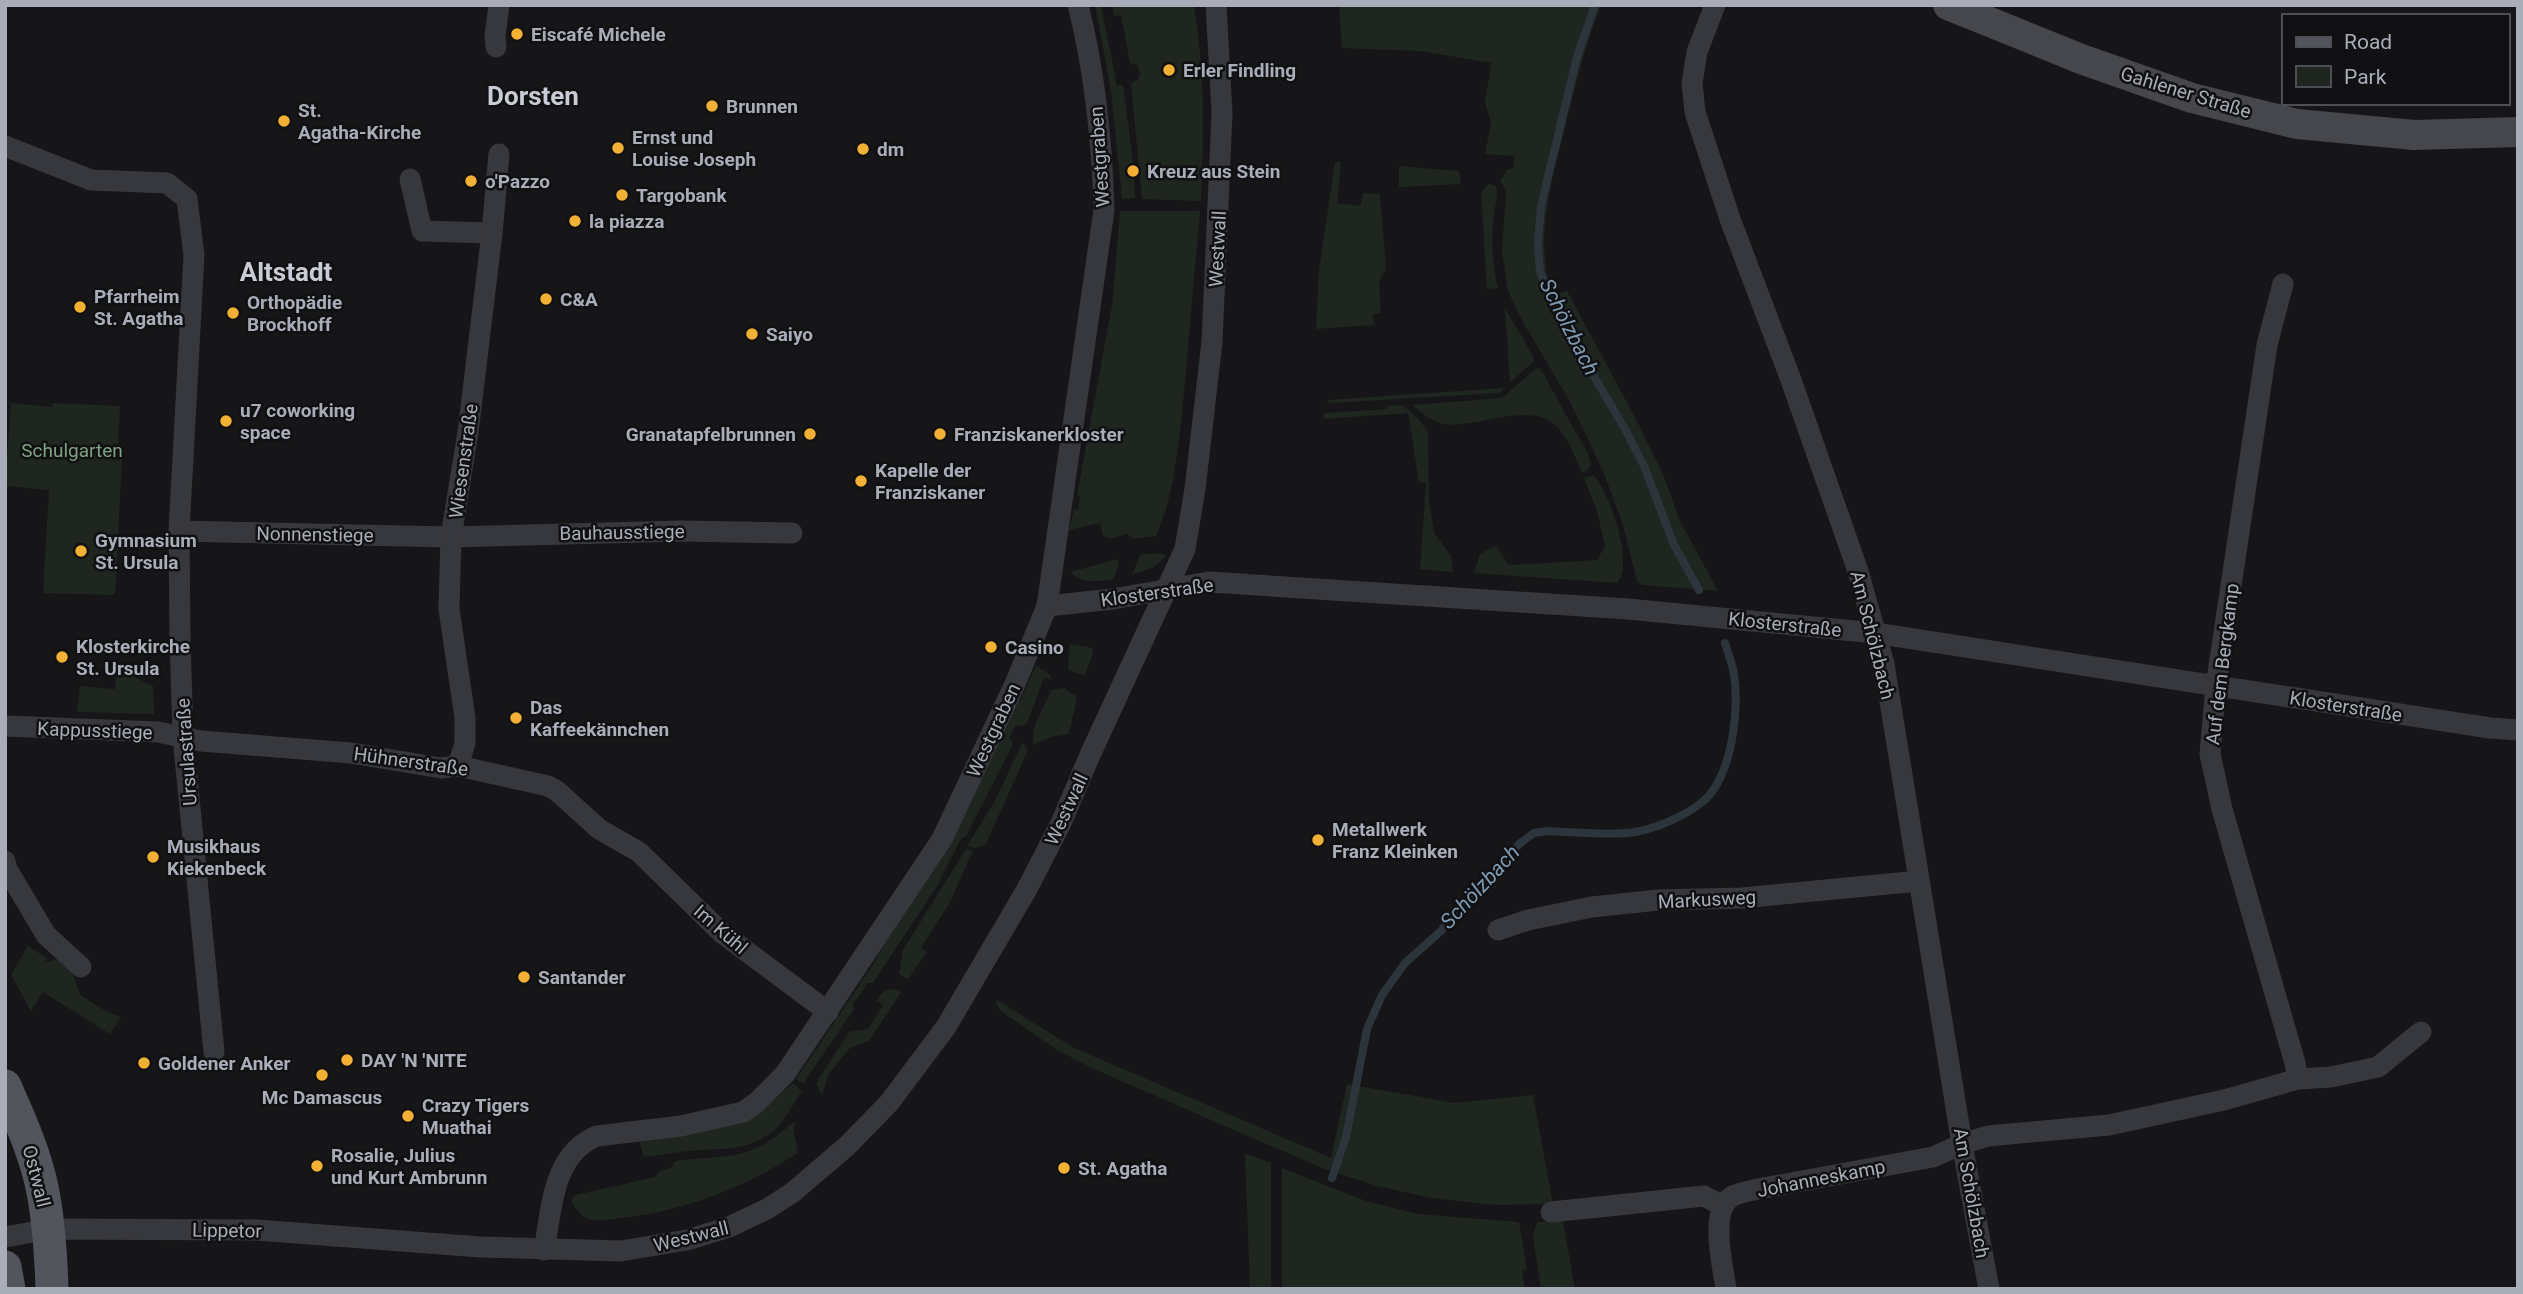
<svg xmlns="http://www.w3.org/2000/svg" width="2523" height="1294" viewBox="0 0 2523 1294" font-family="Roboto,sans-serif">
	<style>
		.green { fill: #1e261f }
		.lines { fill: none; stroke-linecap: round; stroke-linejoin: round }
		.stream { stroke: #2c353c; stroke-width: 8 }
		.street { stroke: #37383d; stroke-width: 21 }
		.secondary { stroke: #45474d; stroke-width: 30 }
		.primary { stroke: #53555c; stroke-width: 33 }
		.poi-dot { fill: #f2b134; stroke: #111113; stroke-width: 2.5 }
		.labels { text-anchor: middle; stroke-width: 5; stroke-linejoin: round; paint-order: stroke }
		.poi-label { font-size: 19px; font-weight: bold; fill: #a8adb8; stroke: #111113; text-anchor: start }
		.street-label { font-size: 19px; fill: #a8adb8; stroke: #111113 }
		.park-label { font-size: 19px; fill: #7fa381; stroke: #111113 }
		.water-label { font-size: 21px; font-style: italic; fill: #7f9bb3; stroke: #111113 }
		.district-label { font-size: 26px; font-weight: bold; fill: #c9ccd4; stroke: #111113 }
	</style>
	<rect width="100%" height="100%" fill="#161618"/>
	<g class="green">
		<polygon points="1095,5 1101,5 1117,85 1123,85 1133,161 1135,198 1122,199 1111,91"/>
		<path d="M 1112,5 L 1194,5 C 1205,70 1204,135 1201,201 L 1142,199 L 1131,83 L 1138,80 L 1140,73 L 1137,65 L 1130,63 L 1121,15 L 1114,16 Z"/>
		<path d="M 1339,5 L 1601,5 C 1585,45 1575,86 1565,128 C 1551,184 1533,240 1553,296 L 1567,291 L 1638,423 L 1663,474 L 1680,521 L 1718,591 L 1642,585 L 1637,581 L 1623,525 L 1603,471 L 1570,402 L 1519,315 L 1508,291 L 1502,251 L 1506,190 L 1500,181 L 1507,170 L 1513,168 L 1515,156 L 1485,154 L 1491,123 L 1485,102 L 1491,63 L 1420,51 L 1342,48 Z"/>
		<polygon points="1335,162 1341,162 1337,203 1360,206 1363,193 1380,194 1386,269 1379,282 1381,313 1373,314 1374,325 1316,329 1319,270"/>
		<polygon points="1399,166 1459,171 1461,184 1399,187"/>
		<path d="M 1489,184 L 1496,186 C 1499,196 1494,209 1493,220 C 1492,243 1492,265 1498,288 L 1487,289 L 1481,192 Z"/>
		<polygon points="1120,211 1200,211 1181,426 1173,481 1166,509 1156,536 1133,539 1127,534 1110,539 1103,536 1100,523 1069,530 1074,509 1078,509 1080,496 1077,495 1112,305"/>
		<polygon points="1505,308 1533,356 1534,361 1510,383"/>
		<path d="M 1540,368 L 1588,454 L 1591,465 L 1587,471 L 1582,473 C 1575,457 1566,432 1551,422 C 1521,402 1467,432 1439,423 C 1429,419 1419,411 1412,405 L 1502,398 L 1535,369 Z"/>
		<polygon points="1504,388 1499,393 1331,403 1327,400"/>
		<polygon points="11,403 52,407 53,403 120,406 117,460 122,460 115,595 43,593 49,490 5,486"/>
		<polygon points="1402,405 1418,418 1428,432 1429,501 1434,533 1451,556 1453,572 1420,569 1426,483 1419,482 1408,413 1324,419 1324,413 1387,409 1387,406"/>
		<path d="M 1594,475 C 1609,492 1635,564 1617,583 L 1474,573 L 1480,554 L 1496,546 L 1509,565 L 1597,560 L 1605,546 L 1597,511 L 1584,478 Z"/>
		<polygon points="1155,553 1167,555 1154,567 1132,575 1140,555"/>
		<path d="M 1117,559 L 1119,563 L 1114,579 C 1096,581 1085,585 1070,572 Z"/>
		<polygon points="1070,644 1093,648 1093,654 1084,676 1068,669"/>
		<polygon points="1036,666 1048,673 1052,679 1044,678 1027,723 1022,726 1016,725 1009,739 1013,742 1012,746 966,836 961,839 937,886 873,983 868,983 853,1004 854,1009 803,1084 796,1079 874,963 1017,700 1020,701"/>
		<polygon points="116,668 153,686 154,714 77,712 80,686 115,689"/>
		<path d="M 1064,688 L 1077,697 L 1069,734 L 1050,737 L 1034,745 C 1029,726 1045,708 1051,690 Z"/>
		<polygon points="1022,743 1028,750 986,844 975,848 967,846 996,799"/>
		<polygon points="966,849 973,851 949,904 921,948 927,952 908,979 899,974 903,950"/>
		<polygon points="28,946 47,958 46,962 58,959 72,972 80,995 109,1013 121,1017 110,1034 43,992 31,1011 11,975"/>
		<path d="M 893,989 L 901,992 L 869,1041 L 850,1048 L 828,1075 L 822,1096 L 816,1083 L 849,1032 L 868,1029 L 883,1005 L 876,1001 C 881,993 884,990 893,989 Z"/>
		<polygon points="997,1000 1074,1048 1331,1158 1347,1084 1454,1103 1533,1095 1553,1204 1495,1205 1431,1198 1377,1186 1324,1169 1096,1070 1057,1050 1001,1011 996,1003"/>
		<path d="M 793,1083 L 802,1091 C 793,1104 785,1121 773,1131 C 748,1152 717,1148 688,1151 C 673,1153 659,1155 644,1157 L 639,1141 L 761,1112 Z"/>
		<path d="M 795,1121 L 794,1133 L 798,1153 C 745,1187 685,1211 621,1218 C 611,1219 599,1222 589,1219 C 580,1216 575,1208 571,1200 L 576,1195 L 655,1177 L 661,1170 L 671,1168 L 675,1161 C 733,1154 747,1163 795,1121 Z"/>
		<polygon points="1245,1153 1271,1163 1271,1289 1250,1289"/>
		<polygon points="1282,1168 1366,1201 1418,1214 1519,1222 1527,1269 1522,1272 1525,1289 1282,1289"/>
		<polygon points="1563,1221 1575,1289 1541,1289 1533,1237 1537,1222"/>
	</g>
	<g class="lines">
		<g class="stream">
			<polyline points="1595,5 1577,57 1541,206 1538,243 1540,272 1559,316 1626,431 1644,466 1674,545 1699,590"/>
			<path d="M 1332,1178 L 1346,1137 L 1367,1029 L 1382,995 L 1405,963 L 1442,930 L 1449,918 L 1459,908 L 1475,896 L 1519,844 L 1534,833 L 1548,831 C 1573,832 1611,836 1635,832 C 1659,828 1701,810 1714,789 C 1733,760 1739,708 1734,674 C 1732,663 1728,653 1725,643"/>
		</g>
		<g class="street">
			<polyline points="1715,5 1697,52 1692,83 1695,112 1730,219 1791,380 1858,571 1884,664 1962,1144 1989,1289"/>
			<polyline points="496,47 495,36 499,5"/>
			<polyline points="5,146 91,180 167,183 187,199 194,255 179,531 180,637 183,737 214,1052"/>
			<polyline points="410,179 422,231 492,233"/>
			<polyline points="179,531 451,537 682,531 792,533"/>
			<polyline points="1047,606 1113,599 1209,582 1628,609 1875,633 2490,728 2518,730"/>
			<polyline points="5,726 158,732 201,741 351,753 441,768 458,766 548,786 557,791 599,829 639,852 722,933 828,1012"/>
			<polyline points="458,766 465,743 465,718 449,609 451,537 468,432 492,233 499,154"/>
			<polyline points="5,861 7,869 46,935 81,967"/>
			<polyline points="1498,930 1528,920 1592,907 1658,900 1742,898 1919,881"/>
			<polyline points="2298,1079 2331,1077 2378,1067 2421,1032"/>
			<polyline points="1551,1212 1704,1196 1723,1206"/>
			<polyline points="5,1237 49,1229 257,1230 480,1247 621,1251 687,1240 729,1227 767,1209 792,1193 847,1146 889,1103 946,1027 1027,889 1061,823 1090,755 1185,549 1195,489 1212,342 1222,113 1216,5"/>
			<path d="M 544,1250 C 552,1209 552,1154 597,1136 L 681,1126 L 743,1112 L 756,1103 L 785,1074 L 942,839 L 1015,684 L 1047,606 L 1104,210 C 1102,141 1095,72 1078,5"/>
			<path d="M 1726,1289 C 1723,1267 1709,1212 1731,1197 C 1738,1193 1750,1191 1758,1189 L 1933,1157 L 1962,1144 L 1988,1136 L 2109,1125 L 2224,1100 L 2298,1079 L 2295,1063 L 2222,809 L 2210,754 L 2216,686 L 2267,345 L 2283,284"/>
		</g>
		<polyline class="secondary" points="1948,5 2081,59 2192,98 2297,124 2414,135 2518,132"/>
		<g class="primary">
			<path d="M 5,1086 C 20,1120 36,1155 43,1192 C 49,1224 51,1256 52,1289"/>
			<polyline points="5,1267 9,1289"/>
		</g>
	</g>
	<g class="poi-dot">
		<circle cx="517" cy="34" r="7"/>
		<circle cx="1169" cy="70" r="7"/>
		<circle cx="712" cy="106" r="7"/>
		<circle cx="284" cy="121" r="7"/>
		<circle cx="618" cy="148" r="7"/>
		<circle cx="863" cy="149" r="7"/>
		<circle cx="1133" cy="171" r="7"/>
		<circle cx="471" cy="181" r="7"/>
		<circle cx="622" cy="195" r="7"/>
		<circle cx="575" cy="221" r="7"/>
		<circle cx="546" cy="299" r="7"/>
		<circle cx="80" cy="307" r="7"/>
		<circle cx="233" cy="313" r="7"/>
		<circle cx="752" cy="334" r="7"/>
		<circle cx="226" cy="421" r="7"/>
		<circle cx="810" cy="434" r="7"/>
		<circle cx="940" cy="434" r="7"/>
		<circle cx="861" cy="481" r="7"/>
		<circle cx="81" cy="551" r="7"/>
		<circle cx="991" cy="647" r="7"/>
		<circle cx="62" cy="657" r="7"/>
		<circle cx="516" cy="718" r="7"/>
		<circle cx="1318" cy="840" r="7"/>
		<circle cx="153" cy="857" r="7"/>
		<circle cx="524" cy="977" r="7"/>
		<circle cx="347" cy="1060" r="7"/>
		<circle cx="144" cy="1063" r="7"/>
		<circle cx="322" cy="1075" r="7"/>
		<circle cx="408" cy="1116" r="7"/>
		<circle cx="317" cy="1166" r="7"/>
		<circle cx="1064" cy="1168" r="7"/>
	</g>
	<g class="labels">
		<g class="poi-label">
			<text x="531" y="41">Eiscafé Michele</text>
			<text x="1183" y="77">Erler Findling</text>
			<text x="726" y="113">Brunnen</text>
			<text x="298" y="117">St.<tspan x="298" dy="22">Agatha-Kirche</tspan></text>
			<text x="632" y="144">Ernst und<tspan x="632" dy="22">Louise Joseph</tspan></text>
			<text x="877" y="156">dm</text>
			<text x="1147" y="178">Kreuz aus Stein</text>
			<text x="485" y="188">o'Pazzo</text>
			<text x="636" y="202">Targobank</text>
			<text x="589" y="228">la piazza</text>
			<text x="94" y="303">Pfarrheim<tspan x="94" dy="22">St. Agatha</tspan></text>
			<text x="560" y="306">C&amp;A</text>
			<text x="247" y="309">Orthopädie<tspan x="247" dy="22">Brockhoff</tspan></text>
			<text x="766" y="341">Saiyo</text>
			<text x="240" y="417">u7 coworking<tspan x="240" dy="22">space</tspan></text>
			<text x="796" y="441" text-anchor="end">Granatapfelbrunnen</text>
			<text x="954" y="441">Franziskanerkloster</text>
			<text x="875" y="477">Kapelle der<tspan x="875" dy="22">Franziskaner</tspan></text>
			<text x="95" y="547">Gymnasium<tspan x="95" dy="22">St. Ursula</tspan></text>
			<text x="76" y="653">Klosterkirche<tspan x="76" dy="22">St. Ursula</tspan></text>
			<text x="1005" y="654">Casino</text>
			<text x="530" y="714">Das<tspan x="530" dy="22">Kaffeekännchen</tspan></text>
			<text x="1332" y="836">Metallwerk<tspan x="1332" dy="22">Franz Kleinken</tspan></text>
			<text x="167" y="853">Musikhaus<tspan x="167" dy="22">Kiekenbeck</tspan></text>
			<text x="538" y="984">Santander</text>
			<text x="361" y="1067">DAY 'N 'NITE</text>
			<text x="158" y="1070">Goldener Anker</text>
			<text x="322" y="1104" text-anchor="middle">Mc Damascus</text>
			<text x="422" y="1112">Crazy Tigers<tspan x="422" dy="22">Muathai</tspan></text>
			<text x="331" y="1162">Rosalie, Julius<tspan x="331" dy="22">und Kurt Ambrunn</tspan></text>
			<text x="1078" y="1175">St. Agatha</text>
		</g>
		<g class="street-label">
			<text transform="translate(2186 92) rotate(17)" y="7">Gahlener Straße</text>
			<text transform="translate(1099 157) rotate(-94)" y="7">Westgraben</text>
			<text transform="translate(1217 249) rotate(-87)" y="7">Westwall</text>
			<text transform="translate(463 461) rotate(-82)" y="7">Wiesenstraße</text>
			<text transform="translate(622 532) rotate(-1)" y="7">Bauhausstiege</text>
			<text transform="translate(315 534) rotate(1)" y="7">Nonnenstiege</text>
			<text transform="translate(1157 592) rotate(-8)" y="7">Klosterstraße</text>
			<text transform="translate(1785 624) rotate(6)" y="7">Klosterstraße</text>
			<text transform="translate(1873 635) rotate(76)" y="7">Am Schölzbach</text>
			<text transform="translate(2222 664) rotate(-83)" y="7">Auf dem Bergkamp</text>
			<text transform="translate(2346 706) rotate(9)" y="7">Klosterstraße</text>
			<text transform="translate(95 730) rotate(2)" y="7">Kappusstiege</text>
			<text transform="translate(993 730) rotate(-65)" y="7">Westgraben</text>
			<text transform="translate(186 752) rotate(-94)" y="7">Ursulastraße</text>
			<text transform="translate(411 761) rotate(8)" y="7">Hühnerstraße</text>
			<text transform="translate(1066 809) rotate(-65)" y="7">Westwall</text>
			<text transform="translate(1707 899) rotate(-3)" y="7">Markusweg</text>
			<text transform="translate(721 929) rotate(41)" y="7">Im Kühl</text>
			<text transform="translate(37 1176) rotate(76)" y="7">Ostwall</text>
			<text transform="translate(1821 1178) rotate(-11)" y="7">Johanneskamp</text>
			<text transform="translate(1972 1193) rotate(80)" y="7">Am Schölzbach</text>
			<text transform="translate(227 1230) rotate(1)" y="7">Lippetor</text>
			<text transform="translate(691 1236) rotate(-14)" y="7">Westwall</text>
		</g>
		<g class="park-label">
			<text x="72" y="457">Schulgarten</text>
		</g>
		<g class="water-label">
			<text transform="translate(1569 327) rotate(63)" y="7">Schölzbach</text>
			<text transform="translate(1480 887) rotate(-47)" y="7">Schölzbach</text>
		</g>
		<g class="district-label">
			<text x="533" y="105">Dorsten</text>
			<text x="286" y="281">Altstadt</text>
		</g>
	</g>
	<rect width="2523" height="1294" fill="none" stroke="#a8adb8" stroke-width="14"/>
	<rect x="2282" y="14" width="228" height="91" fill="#111113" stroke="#4d4f55" stroke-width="2"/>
	<rect x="2296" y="37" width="35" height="10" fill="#53555c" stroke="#4d4f55" stroke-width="2"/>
	<text x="2344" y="49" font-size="21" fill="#a8adb8">Road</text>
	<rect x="2296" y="66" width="35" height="21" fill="#1e261f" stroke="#4d4f55" stroke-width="2"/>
	<text x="2344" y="84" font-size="21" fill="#a8adb8">Park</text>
</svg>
